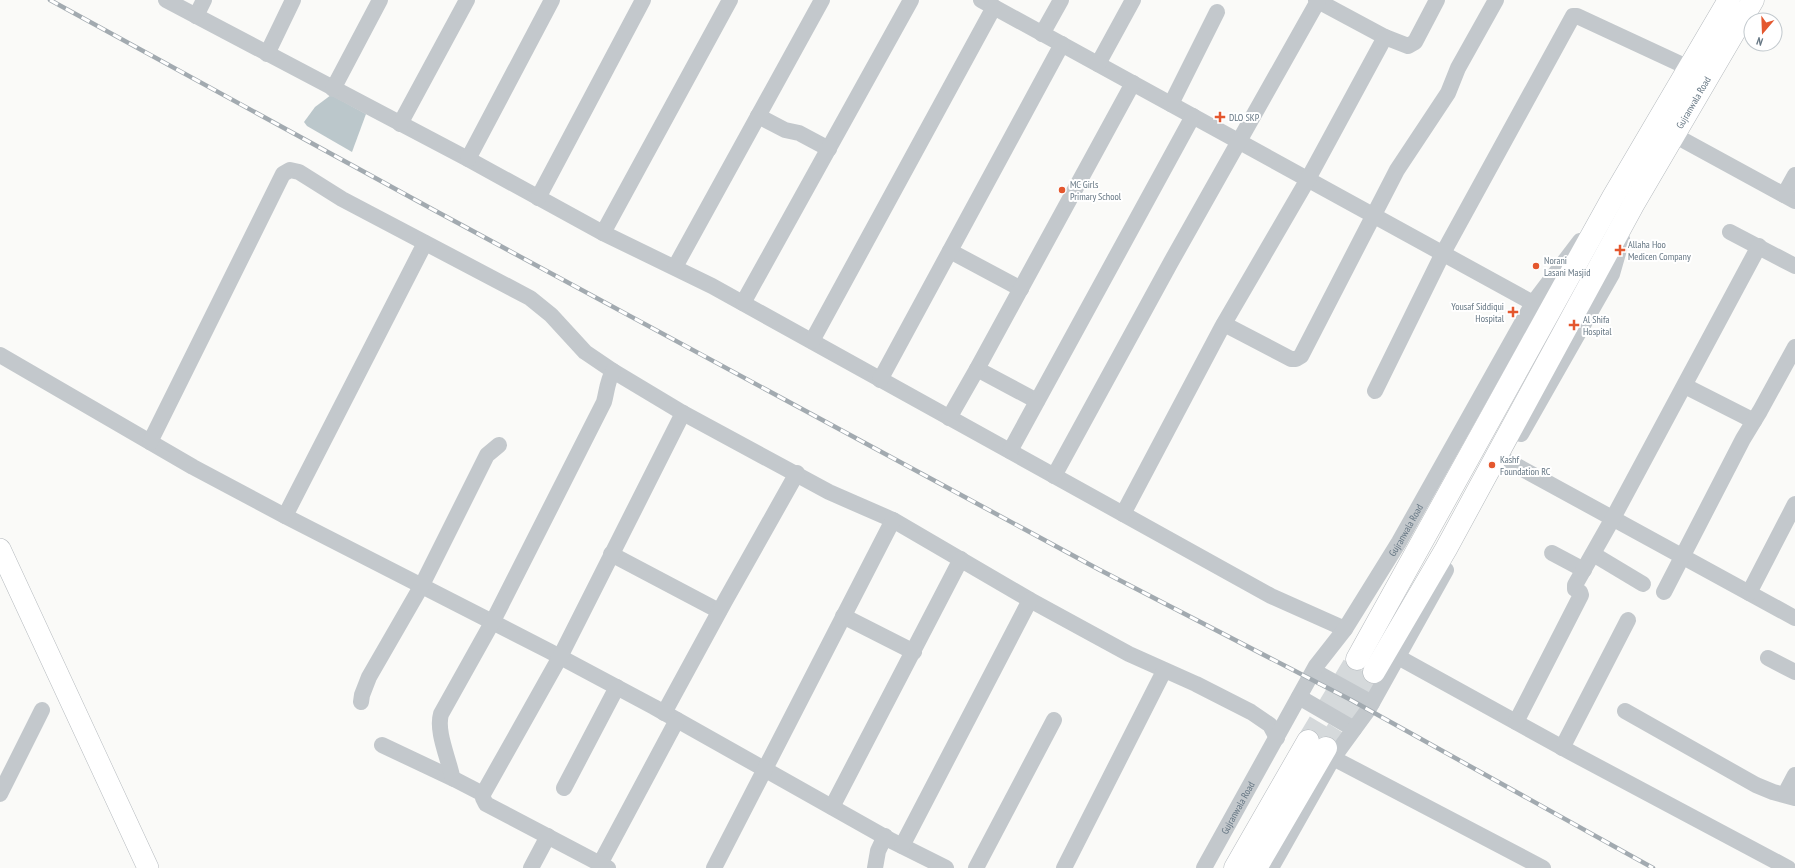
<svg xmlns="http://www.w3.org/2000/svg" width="1795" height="868" viewBox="0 0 1795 868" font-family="'PT Sans Narrow',sans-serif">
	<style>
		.water { fill: #bbc7cb }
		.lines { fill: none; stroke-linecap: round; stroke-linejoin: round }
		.highway-tunnel { stroke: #d5d9db; stroke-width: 22; stroke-dasharray: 22 11; stroke-linecap: butt }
		.major-casing { stroke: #b5babe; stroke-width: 22 }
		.highway-casing { stroke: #b4b9bd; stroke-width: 23 }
		.minor { stroke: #c3c8cc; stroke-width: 16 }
		.major { stroke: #fff; stroke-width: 21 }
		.highway { stroke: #fff; stroke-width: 22 }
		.rail-casing { stroke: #a2aab0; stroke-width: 4.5 }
		.rail { stroke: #fff; stroke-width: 3; stroke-dasharray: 9; stroke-linecap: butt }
		.poi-dot { fill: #e4572e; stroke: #fff; stroke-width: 1.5 }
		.labels { text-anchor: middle; stroke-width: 4; stroke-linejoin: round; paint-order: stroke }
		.street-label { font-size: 10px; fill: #657683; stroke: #fff }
		.poi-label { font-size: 10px; fill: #657683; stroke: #fff; text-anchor: start }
	</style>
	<rect width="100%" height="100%" fill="#fafaf8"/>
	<polygon class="water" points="331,95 366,114 352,152 307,126 304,122 315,107"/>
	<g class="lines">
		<g class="highway-tunnel">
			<polyline points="1308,741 1357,659"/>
			<polyline points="1326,748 1374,672"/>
		</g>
		<g class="major-casing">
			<polyline id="major" points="0,549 148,868"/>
		</g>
		<g class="highway-casing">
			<g id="highway">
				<polyline points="1357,659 1613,197 1729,0"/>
				<path id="s2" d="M 1374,672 L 1446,549 L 1633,205 L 1753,0"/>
				<polyline points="1235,868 1308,741"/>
				<polyline points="1256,868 1326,748"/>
			</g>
		</g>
		<g class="minor">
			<polyline points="166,0 468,159 603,233 712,286 1271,596 1345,629"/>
			<polyline points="981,0 1533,303"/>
			<polyline points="1316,0 1385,37 1408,46 1415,42 1437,0"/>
			<polyline points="196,16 204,0"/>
			<polyline points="1042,34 1061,0"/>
			<polyline points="267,54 293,0"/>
			<polyline points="1098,64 1133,0"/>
			<polyline points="333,89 380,0"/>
			<polyline points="1171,104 1217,12"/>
			<polyline points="758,116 785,130 799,133 829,149"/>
			<polyline points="400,124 467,0"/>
			<polyline points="1674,135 1795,201"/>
			<polyline points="468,159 552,0"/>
			<polyline points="1784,195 1795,175"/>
			<polyline points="538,198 643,0"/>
			<polyline points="1730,232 1795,266"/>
			<polyline points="603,233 730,0"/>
			<polyline points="950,251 1021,289"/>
			<polyline points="675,267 822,0"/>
			<polyline points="743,303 911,0"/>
			<polyline points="1224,324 1291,359 1296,359 1301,356 1397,170 1448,93 1458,68 1496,0"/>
			<polyline points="812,341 994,7"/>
			<polyline points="0,355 193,467 285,516 549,651 654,707 892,841 946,868"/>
			<polyline points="977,369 1037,401"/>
			<polyline points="880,380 1062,44"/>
			<polyline points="1685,386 1754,421"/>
			<polyline points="1375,391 1443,253 1573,16 1577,16 1689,68"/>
			<polyline points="949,418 977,369 1133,83"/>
			<polyline points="1521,434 1612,274 1622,239"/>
			<polyline points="150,442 283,174 290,170 299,172 342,199 530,298 551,315 585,352 613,371 683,413 829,492 893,520 1030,600 1129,654 1196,684 1251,712 1270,725 1277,738"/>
			<polyline points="1010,451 1193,116"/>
			<polyline points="1506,460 1795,618"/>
			<polyline points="1054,476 1171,262 1318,1"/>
			<polyline points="1123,514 1222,327 1308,179 1385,37"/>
			<polyline points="285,516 425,243"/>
			<polyline points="1552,553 1584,570"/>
			<polyline points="611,554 719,611"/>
			<polyline points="1593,554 1643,584"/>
			<polyline points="1664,592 1743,439 1760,411 1795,347"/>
			<polyline points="1749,593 1795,504"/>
			<polyline points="843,616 914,652"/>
			<polyline points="1398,657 1572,753 1788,868"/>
			<polyline points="1768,658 1795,672"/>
			<polyline points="1314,671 1372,703"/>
			<polyline points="1299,697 1354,729"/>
			<polyline points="361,702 362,695 369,677 422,585 487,455 499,445"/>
			<polyline points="1625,711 1756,785 1773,792 1795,798"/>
			<polyline points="664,713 725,601 797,473"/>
			<polyline points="1516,722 1581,595 1580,592 1575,589 1575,585 1613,518 1759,246"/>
			<polyline points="382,745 454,779"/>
			<polyline points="1562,748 1628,620"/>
			<polyline points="1333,758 1543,868"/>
			<polyline points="564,788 617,687"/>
			<polyline points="0,794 42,710"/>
			<path d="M 483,794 L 454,779 L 452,776 C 448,757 436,731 441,714 L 493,621 L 604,402 C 607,391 607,382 613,371"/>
			<polyline points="1785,794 1795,775"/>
			<polyline points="832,807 961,559"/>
			<polyline points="902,846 1030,600"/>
			<polyline points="600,864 677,720"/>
			<polyline points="531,868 548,836"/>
			<polyline points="608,868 486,804 483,798 483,794 560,657 683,413"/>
			<polyline points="714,868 893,520"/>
			<polyline points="875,868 878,851 885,836"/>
			<polyline points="976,868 1054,720"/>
			<polyline points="1064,868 1164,671"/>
			<path id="s1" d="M 1204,868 L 1316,666 L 1345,629 L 1399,542 L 1533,303 L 1580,241"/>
			<polyline points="1271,868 1333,758 1368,710 1446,570"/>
		</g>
		<use href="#major" class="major"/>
		<use href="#highway" class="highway"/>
		<g class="rail-casing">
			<polyline id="rail" points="50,0 432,209 1098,569 1351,700 1653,868"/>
		</g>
		<use href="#rail" class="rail"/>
	</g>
	<g class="poi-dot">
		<path d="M1218 111h4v4h4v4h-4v4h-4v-4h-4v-4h4z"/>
		<circle cx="1062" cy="190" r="4"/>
		<path d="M1618 244h4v4h4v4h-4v4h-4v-4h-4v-4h4z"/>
		<circle cx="1536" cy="266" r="4"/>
		<path d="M1511 306h4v4h4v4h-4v4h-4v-4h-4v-4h4z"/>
		<path d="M1572 319h4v4h4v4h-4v4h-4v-4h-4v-4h4z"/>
		<circle cx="1492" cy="465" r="4"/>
	</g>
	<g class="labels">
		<g class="street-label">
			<text dy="4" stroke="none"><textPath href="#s2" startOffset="653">Gujranwala Road</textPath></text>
			<text dy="4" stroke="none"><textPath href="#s1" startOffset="394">Gujranwala Road</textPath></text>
			<text dy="4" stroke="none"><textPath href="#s1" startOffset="69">Gujranwala Road</textPath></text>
		</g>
		<g class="poi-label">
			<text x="1229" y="121">DLO SKP</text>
			<text x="1070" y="188">MC Girls<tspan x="1070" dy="12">Primary School</tspan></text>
			<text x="1628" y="248">Allaha Hoo<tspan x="1628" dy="12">Medicen Company</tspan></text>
			<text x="1544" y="264">Norani<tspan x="1544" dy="12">Lasani Masjid</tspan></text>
			<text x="1504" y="310" text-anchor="end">Yousaf Siddiqui<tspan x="1504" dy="12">Hospital</tspan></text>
			<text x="1583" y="323">Al Shifa<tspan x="1583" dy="12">Hospital</tspan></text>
			<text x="1500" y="463">Kashf<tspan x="1500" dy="12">Foundation RC</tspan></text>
		</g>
	</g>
	<g transform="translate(1763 32) rotate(199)"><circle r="19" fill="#ffffff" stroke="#c1c8cd"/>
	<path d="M0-3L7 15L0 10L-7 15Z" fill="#e4572e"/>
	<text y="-6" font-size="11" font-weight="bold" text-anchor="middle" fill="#657683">N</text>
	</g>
</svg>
